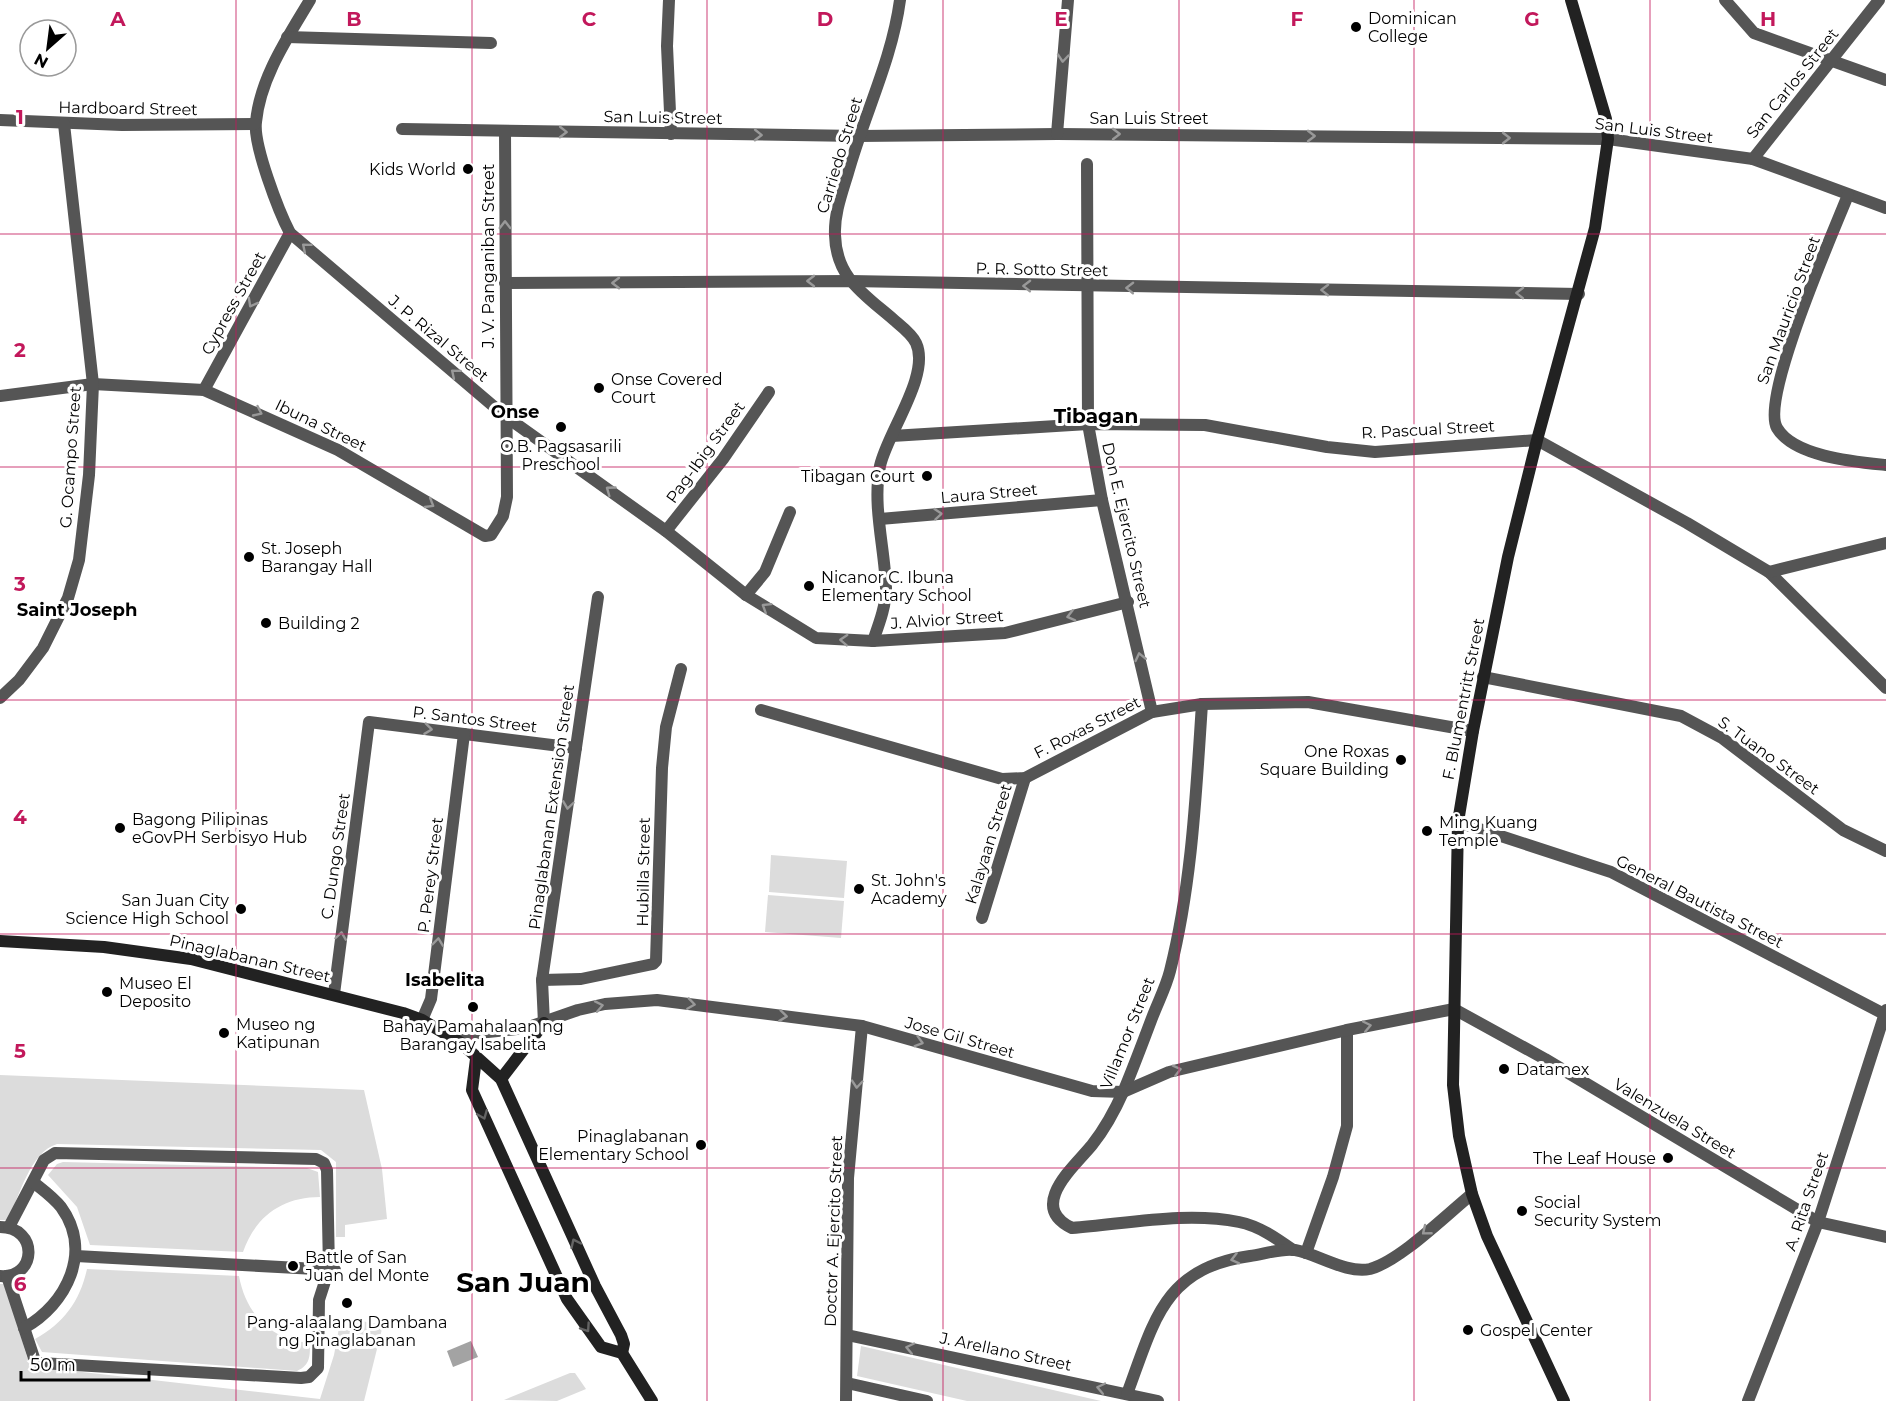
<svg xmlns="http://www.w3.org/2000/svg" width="1886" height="1401" viewBox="0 0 1886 1401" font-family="Montserrat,sans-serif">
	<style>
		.green { fill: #dcdcdc }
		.water { fill: #a3a3a3 }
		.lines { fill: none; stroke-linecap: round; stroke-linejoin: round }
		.pedestrian { stroke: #555; stroke-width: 12 }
		.minor { stroke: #555; stroke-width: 12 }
		.tertiary { stroke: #555; stroke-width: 12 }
		.secondary { stroke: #222; stroke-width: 12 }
		.oneway { stroke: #999 }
		.oneway2 { stroke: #646464 }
		.grid { fill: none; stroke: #c2185b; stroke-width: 1.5; stroke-opacity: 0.55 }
		.poi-dot { fill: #000; stroke: #fff; stroke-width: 2 }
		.labels { text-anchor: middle; stroke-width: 6; stroke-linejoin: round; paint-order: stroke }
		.poi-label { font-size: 16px; fill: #000; stroke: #fff; text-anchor: start }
		.street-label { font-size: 16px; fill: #000; stroke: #fff }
		.neighbourhood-label { font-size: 18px; font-weight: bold; fill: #000; stroke: #fff }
		.quarter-label { font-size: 20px; font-weight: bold; fill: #000; stroke: #fff }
		.town-label { font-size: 28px; font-weight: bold; fill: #000; stroke: #fff }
		.grid-label { font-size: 20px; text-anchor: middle; font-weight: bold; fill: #c2185b; stroke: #fff; stroke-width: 6; stroke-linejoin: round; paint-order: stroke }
	</style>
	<rect width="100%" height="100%" fill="#fff"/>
	<g class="green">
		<polygon points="771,855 847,861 844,898 769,892"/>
		<polygon points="768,895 844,901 841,938 765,932"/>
		<path d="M 0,1075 L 364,1090 L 382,1169 L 387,1219 L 345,1225 L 345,1237 L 336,1237 L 336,1162 L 321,1150 L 57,1144 C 30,1152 19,1197 8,1220 L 0,1220 Z"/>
		<path d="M 63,1162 L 307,1168 L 318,1172 L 320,1197 C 282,1197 255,1217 243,1252 L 90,1245 L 77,1207 L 48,1175 L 57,1164 Z"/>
		<path d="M 87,1269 L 239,1276 C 246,1314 271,1340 310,1343 C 310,1357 310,1365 297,1371 L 42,1352 L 35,1339 C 64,1323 80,1301 87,1269 Z"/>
		<polygon points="0,1284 5,1284 27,1357 30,1362 47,1368 320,1399 334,1355 341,1317 382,1325 382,1329 364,1401 0,1401"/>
		<polygon points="861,1346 1101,1401 967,1401 857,1376"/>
		<polygon points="570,1373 575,1373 586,1389 557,1401 504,1400"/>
	</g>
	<polygon class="water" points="471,1341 478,1357 453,1367 447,1351"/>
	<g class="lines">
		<g class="pedestrian">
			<polyline points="666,531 723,459 769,392"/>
			<polyline points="746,595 765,572 790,512"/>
			<path d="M 0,1227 C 39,1227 37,1279 0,1276"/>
			<polyline points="76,1256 335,1270"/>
			<polyline points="7,1276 35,1361 40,1363 301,1378 309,1377 318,1368 319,1300 329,1269 327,1170 324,1163 316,1159 55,1153 44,1160 9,1227"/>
			<path d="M 24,1328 C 67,1304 93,1251 61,1207 C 53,1197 43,1190 33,1182"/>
		</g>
		<g class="minor">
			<path d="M 310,0 C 288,37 260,78 256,122 C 253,145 279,212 290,233 L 505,416 L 666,531 L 746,595 L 816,638 L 873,641 L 1005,633 L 1128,602"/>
			<polyline points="669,0 667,46 671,134"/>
			<polyline points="1725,0 1754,33 1886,80"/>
			<polyline points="287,37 491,43"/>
			<polyline points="0,120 122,125 255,124"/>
			<polyline points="402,129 858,136 1057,134 1608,139 1753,159 1886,208"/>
			<polyline points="1057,134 1068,0"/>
			<polyline points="1753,159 1879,0"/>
			<polyline points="1087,164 1088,424 1102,500 1152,712"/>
			<path d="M 1848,195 C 1833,233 1760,398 1777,428 C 1794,457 1856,462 1886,465"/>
			<polyline points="505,283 850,281 1579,294"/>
			<polyline points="204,390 290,233"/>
			<polyline points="0,396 93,384 204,390 338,450 485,536 491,535 503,516 507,497 505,131"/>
			<polyline points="892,436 1088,424 1205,425 1327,447 1375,452 1537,440 1687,523 1769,572 1886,688"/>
			<polyline points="880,519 1102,500"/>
			<polyline points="1769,572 1886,543"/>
			<path d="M 873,641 C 879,624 886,606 886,588 C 885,549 872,506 880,466 C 887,433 931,375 916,343 C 912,334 901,326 894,320 C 864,294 836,278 835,235 C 834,214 842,193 848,173 C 864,115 892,60 900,0"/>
			<polyline points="1483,677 1681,716 1722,738 1843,830 1886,851"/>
			<polyline points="0,698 19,680 43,648 68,598 79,560 89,475 93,384 64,124"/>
			<path d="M 1202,704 C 1196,793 1192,884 1170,971 C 1166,987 1158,1002 1152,1018 C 1143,1042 1134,1066 1124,1090 C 1116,1108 1104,1130 1092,1145 C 1074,1167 1027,1206 1072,1228 C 1126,1224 1186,1211 1239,1222 C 1259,1226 1276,1238 1293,1250"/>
			<polyline points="761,710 1002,779 1025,778 1152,712 1202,704 1308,702 1473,731"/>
			<polyline points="1458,822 1611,872 1886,1015"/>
			<polyline points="982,918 1025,778"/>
			<polyline points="542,980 581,979 653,964 656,961 662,768 666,727 681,669"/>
			<polyline points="334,994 369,722 576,748"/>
			<polyline points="1454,1009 1545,1059 1818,1222 1886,1237"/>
			<polyline points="422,1020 431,999 464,734"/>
			<polyline points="544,1023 542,980 598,597"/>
			<polyline points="1306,1253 1333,1177 1347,1126 1347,1030"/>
			<polyline points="847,1335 1158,1401"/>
			<polyline points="847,1383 927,1401"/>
			<path d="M 1127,1394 C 1154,1322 1163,1268 1250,1256 C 1264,1254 1282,1248 1295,1250 C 1318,1254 1346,1274 1370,1269 C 1400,1261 1446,1215 1472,1194"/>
			<polyline points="846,1401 848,1178 862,1026"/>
			<polyline points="1748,1401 1818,1222 1886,1010"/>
		</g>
		<polyline class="tertiary" points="450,1036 526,1028 578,1010 605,1004 657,1000 862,1026 1092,1091 1123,1092 1169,1072 1347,1030 1454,1009"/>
		<g class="secondary">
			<polyline points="0,941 104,947 191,959 403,1013 422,1020 461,1043 501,1079 595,1286 621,1335 624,1344 622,1353"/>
			<polyline points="476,1059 472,1090 567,1299 601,1347 622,1353 652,1401"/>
			<polyline points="501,1079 544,1023"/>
			<polyline points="1564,1401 1487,1236 1472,1194 1459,1136 1453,1085 1458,822 1473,731 1508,557 1537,440 1595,228 1608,139 1606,119 1571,0"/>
		</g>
	</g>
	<defs><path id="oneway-chevron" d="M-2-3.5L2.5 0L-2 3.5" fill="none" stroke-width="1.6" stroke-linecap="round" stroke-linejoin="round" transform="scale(1.5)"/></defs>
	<g class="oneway">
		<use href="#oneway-chevron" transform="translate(1063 58) rotate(95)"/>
		<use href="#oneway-chevron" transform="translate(563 132) rotate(1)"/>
		<use href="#oneway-chevron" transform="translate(1116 134)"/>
		<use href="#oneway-chevron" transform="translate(758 135) rotate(1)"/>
		<use href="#oneway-chevron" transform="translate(1311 136)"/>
		<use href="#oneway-chevron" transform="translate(1506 138)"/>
		<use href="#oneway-chevron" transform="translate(505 225) rotate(-90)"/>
		<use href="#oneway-chevron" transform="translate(306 247) rotate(-140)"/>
		<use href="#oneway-chevron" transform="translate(811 281) rotate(-180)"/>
		<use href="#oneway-chevron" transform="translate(616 283) rotate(180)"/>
		<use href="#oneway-chevron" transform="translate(1027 286) rotate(-179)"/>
		<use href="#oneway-chevron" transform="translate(1130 288) rotate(-179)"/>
		<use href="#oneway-chevron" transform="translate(1325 290) rotate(-179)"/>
		<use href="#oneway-chevron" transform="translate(1520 293) rotate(-179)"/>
		<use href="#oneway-chevron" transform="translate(252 303) rotate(119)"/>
		<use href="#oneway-chevron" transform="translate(455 373) rotate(-140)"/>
		<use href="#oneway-chevron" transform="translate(258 412) rotate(25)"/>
		<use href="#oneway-chevron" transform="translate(610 490) rotate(-144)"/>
		<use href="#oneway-chevron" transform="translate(430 504) rotate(31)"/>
		<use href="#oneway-chevron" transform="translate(938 514) rotate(-5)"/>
		<use href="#oneway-chevron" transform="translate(766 607) rotate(-148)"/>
		<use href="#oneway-chevron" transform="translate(1071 616) rotate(166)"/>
		<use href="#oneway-chevron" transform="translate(844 640) rotate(-177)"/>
		<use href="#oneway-chevron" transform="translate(1140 657) rotate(-103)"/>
		<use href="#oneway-chevron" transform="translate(428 729) rotate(7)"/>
		<use href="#oneway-chevron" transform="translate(568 805) rotate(98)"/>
		<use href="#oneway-chevron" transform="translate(341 936) rotate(-82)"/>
		<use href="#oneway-chevron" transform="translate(438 942) rotate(-83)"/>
		<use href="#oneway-chevron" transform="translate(691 1004) rotate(8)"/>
		<use href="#oneway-chevron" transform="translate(599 1006) rotate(-11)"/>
		<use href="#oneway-chevron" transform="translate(783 1016) rotate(7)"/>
		<use href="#oneway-chevron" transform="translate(1367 1026) rotate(-12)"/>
		<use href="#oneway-chevron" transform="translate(919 1042) rotate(16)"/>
		<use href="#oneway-chevron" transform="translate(1177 1070) rotate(-14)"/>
		<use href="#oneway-chevron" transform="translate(857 1084) rotate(95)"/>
		<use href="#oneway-chevron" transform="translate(1426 1231) rotate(141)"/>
		<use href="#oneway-chevron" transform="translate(1235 1259) rotate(166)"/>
		<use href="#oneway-chevron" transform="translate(910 1348) rotate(-168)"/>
		<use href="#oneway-chevron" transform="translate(1101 1388) rotate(-168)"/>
	</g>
	<g class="oneway2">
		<use href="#oneway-chevron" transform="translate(483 1115) rotate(68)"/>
		<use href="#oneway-chevron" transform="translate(575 1243) rotate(-115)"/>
		<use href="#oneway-chevron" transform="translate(586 1328) rotate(56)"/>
	</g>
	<path class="grid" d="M 236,0 L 236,1401M 472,0 L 472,1401M 707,0 L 707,1401M 943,0 L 943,1401M 1179,0 L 1179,1401M 1414,0 L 1414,1401M 1650,0 L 1650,1401M 0,234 L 1886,234M 0,467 L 1886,467M 0,700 L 1886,700M 0,934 L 1886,934M 0,1168 L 1886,1168"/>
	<g class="poi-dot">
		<circle cx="1356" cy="27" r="6"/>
		<circle cx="468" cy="169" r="6"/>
		<circle cx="599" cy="388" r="6"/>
		<circle cx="561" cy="427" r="6"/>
		<circle cx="927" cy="476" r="6"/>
		<circle cx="249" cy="557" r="6"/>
		<circle cx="809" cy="586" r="6"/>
		<circle cx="266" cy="623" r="6"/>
		<circle cx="1401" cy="760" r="6"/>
		<circle cx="120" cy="828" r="6"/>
		<circle cx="1427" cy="831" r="6"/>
		<circle cx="859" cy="889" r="6"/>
		<circle cx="241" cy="909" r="6"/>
		<circle cx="107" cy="992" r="6"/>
		<circle cx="473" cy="1007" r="6"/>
		<circle cx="224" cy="1033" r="6"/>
		<circle cx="1504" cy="1069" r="6"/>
		<circle cx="701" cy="1145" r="6"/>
		<circle cx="1668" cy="1158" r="6"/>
		<circle cx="1522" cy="1211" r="6"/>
		<circle cx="293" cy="1266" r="6"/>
		<circle cx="347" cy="1303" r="6"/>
		<circle cx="1468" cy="1330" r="6"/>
	</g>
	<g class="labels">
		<g class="poi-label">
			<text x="1368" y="24">Dominican<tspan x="1368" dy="18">College</tspan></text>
			<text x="456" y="175" text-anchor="end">Kids World</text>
			<text x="611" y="385">Onse Covered<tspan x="611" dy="18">Court</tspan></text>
			<text x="561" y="452" text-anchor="middle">O.B. Pagsasarili<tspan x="561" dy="18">Preschool</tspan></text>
			<text x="915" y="482" text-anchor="end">Tibagan Court</text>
			<text x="261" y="554">St. Joseph<tspan x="261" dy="18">Barangay Hall</tspan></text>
			<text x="821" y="583">Nicanor C. Ibuna<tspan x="821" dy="18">Elementary School</tspan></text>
			<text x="278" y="629">Building 2</text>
			<text x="1389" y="757" text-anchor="end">One Roxas<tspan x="1389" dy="18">Square Building</tspan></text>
			<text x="132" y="825">Bagong Pilipinas<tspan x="132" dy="18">eGovPH Serbisyo Hub</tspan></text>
			<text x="1439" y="828">Ming Kuang<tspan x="1439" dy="18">Temple</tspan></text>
			<text x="871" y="886">St. John's<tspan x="871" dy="18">Academy</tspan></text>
			<text x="229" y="906" text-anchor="end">San Juan City<tspan x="229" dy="18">Science High School</tspan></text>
			<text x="119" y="989">Museo El<tspan x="119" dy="18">Deposito</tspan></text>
			<text x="236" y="1030">Museo ng<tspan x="236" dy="18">Katipunan</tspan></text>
			<text x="473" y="1032" text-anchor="middle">Bahay Pamahalaan ng<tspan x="473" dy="18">Barangay Isabelita</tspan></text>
			<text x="1516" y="1075">Datamex</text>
			<text x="689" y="1142" text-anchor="end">Pinaglabanan<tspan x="689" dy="18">Elementary School</tspan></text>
			<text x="1656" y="1164" text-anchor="end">The Leaf House</text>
			<text x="1534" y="1208">Social<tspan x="1534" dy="18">Security System</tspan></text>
			<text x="305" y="1263">Battle of San<tspan x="305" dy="18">Juan del Monte</tspan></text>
			<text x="347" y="1328" text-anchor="middle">Pang-alaalang Dambana<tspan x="347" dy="18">ng Pinaglabanan</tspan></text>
			<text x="1480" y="1336">Gospel Center</text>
		</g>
		<g class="street-label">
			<text transform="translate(1792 83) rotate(-51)" y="6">San Carlos Street</text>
			<text transform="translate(128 108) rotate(1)" y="6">Hardboard Street</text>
			<text transform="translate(663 117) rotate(1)" y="6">San Luis Street</text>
			<text x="1149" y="124">San Luis Street</text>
			<text transform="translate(1654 130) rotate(7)" y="6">San Luis Street</text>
			<text transform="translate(839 155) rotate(-73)" y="6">Carriedo Street</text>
			<text transform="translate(488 256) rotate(-90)" y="6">J. V. Panganiban Street</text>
			<text transform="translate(1042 269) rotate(1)" y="6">P. R. Sotto Street</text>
			<text transform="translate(233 303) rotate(-61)" y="6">Cypress Street</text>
			<text transform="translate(1788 310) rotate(-70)" y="6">San Mauricio Street</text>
			<text transform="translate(439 338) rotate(40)" y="6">J. P. Rizal Street</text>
			<text transform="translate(321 425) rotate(26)" y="6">Ibuna Street</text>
			<text transform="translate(1428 429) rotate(-3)" y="6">R. Pascual Street</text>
			<text transform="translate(705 452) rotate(-54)" y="6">Pag-Ibig Street</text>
			<text transform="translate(70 457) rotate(-86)" y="6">G. Ocampo Street</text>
			<text transform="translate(989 493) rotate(-5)" y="6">Laura Street</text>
			<text transform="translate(1127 525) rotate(77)" y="6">Don E. Ejercito Street</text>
			<text transform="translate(947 619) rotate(-4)" y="6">J. Alvior Street</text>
			<text transform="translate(1463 699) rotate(-79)" y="6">F. Blumentritt Street</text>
			<text transform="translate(475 719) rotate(7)" y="6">P. Santos Street</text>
			<text transform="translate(1087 727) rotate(-27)" y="6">F. Roxas Street</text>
			<text transform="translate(1769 755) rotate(36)" y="6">S. Tuano Street</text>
			<text transform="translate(551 807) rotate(-82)" y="6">Pinaglabanan Extension Street</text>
			<text transform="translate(988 844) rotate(-73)" y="6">Kalayaan Street</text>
			<text transform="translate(335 856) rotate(-82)" y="6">C. Dungo Street</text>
			<text transform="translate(643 872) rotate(-89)" y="6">Hubilla Street</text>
			<text transform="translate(430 875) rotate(-83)" y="6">P. Perey Street</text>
			<text transform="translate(1700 901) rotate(27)" y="6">General Bautista Street</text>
			<text transform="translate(250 958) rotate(13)" y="6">Pinaglabanan Street</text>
			<text transform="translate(1127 1033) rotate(-68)" y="6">Villamor Street</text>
			<text transform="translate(960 1037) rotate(16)" y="6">Jose Gil Street</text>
			<text transform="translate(1675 1118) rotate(31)" y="6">Valenzuela Street</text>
			<text transform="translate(1806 1201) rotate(-71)" y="6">A. Rita Street</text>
			<text transform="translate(833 1231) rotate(-88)" y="6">Doctor A. Ejercito Street</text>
			<text transform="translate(1006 1351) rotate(12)" y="6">J. Arellano Street</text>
		</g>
		<g class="neighbourhood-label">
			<text x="515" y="418">Onse</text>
			<text x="77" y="616">Saint Joseph</text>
			<text x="445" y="986">Isabelita</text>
		</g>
		<g class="quarter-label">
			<text x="1096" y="423">Tibagan</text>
		</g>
		<g class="town-label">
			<text x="523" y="1292">San Juan</text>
		</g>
	</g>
	<g class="grid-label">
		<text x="118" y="26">A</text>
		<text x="354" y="26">B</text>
		<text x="589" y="26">C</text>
		<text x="825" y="26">D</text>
		<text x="1061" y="26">E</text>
		<text x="1297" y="26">F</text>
		<text x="1532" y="26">G</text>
		<text x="1768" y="26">H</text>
		<text x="20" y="124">1</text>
		<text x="20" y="357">2</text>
		<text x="20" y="591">3</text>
		<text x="20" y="824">4</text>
		<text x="20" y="1058">5</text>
		<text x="20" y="1291">6</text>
	</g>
	<g transform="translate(48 48) rotate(208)"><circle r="28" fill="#ffffff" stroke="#999999" stroke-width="1.5"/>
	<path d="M0-4.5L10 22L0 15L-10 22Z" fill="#000000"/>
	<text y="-9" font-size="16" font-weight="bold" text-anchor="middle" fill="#000000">N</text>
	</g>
	<path d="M21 1371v9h128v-9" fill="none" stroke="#000000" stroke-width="3"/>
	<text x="30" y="1371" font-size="18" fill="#000000" stroke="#ffffff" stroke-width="4.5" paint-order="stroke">50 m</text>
</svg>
